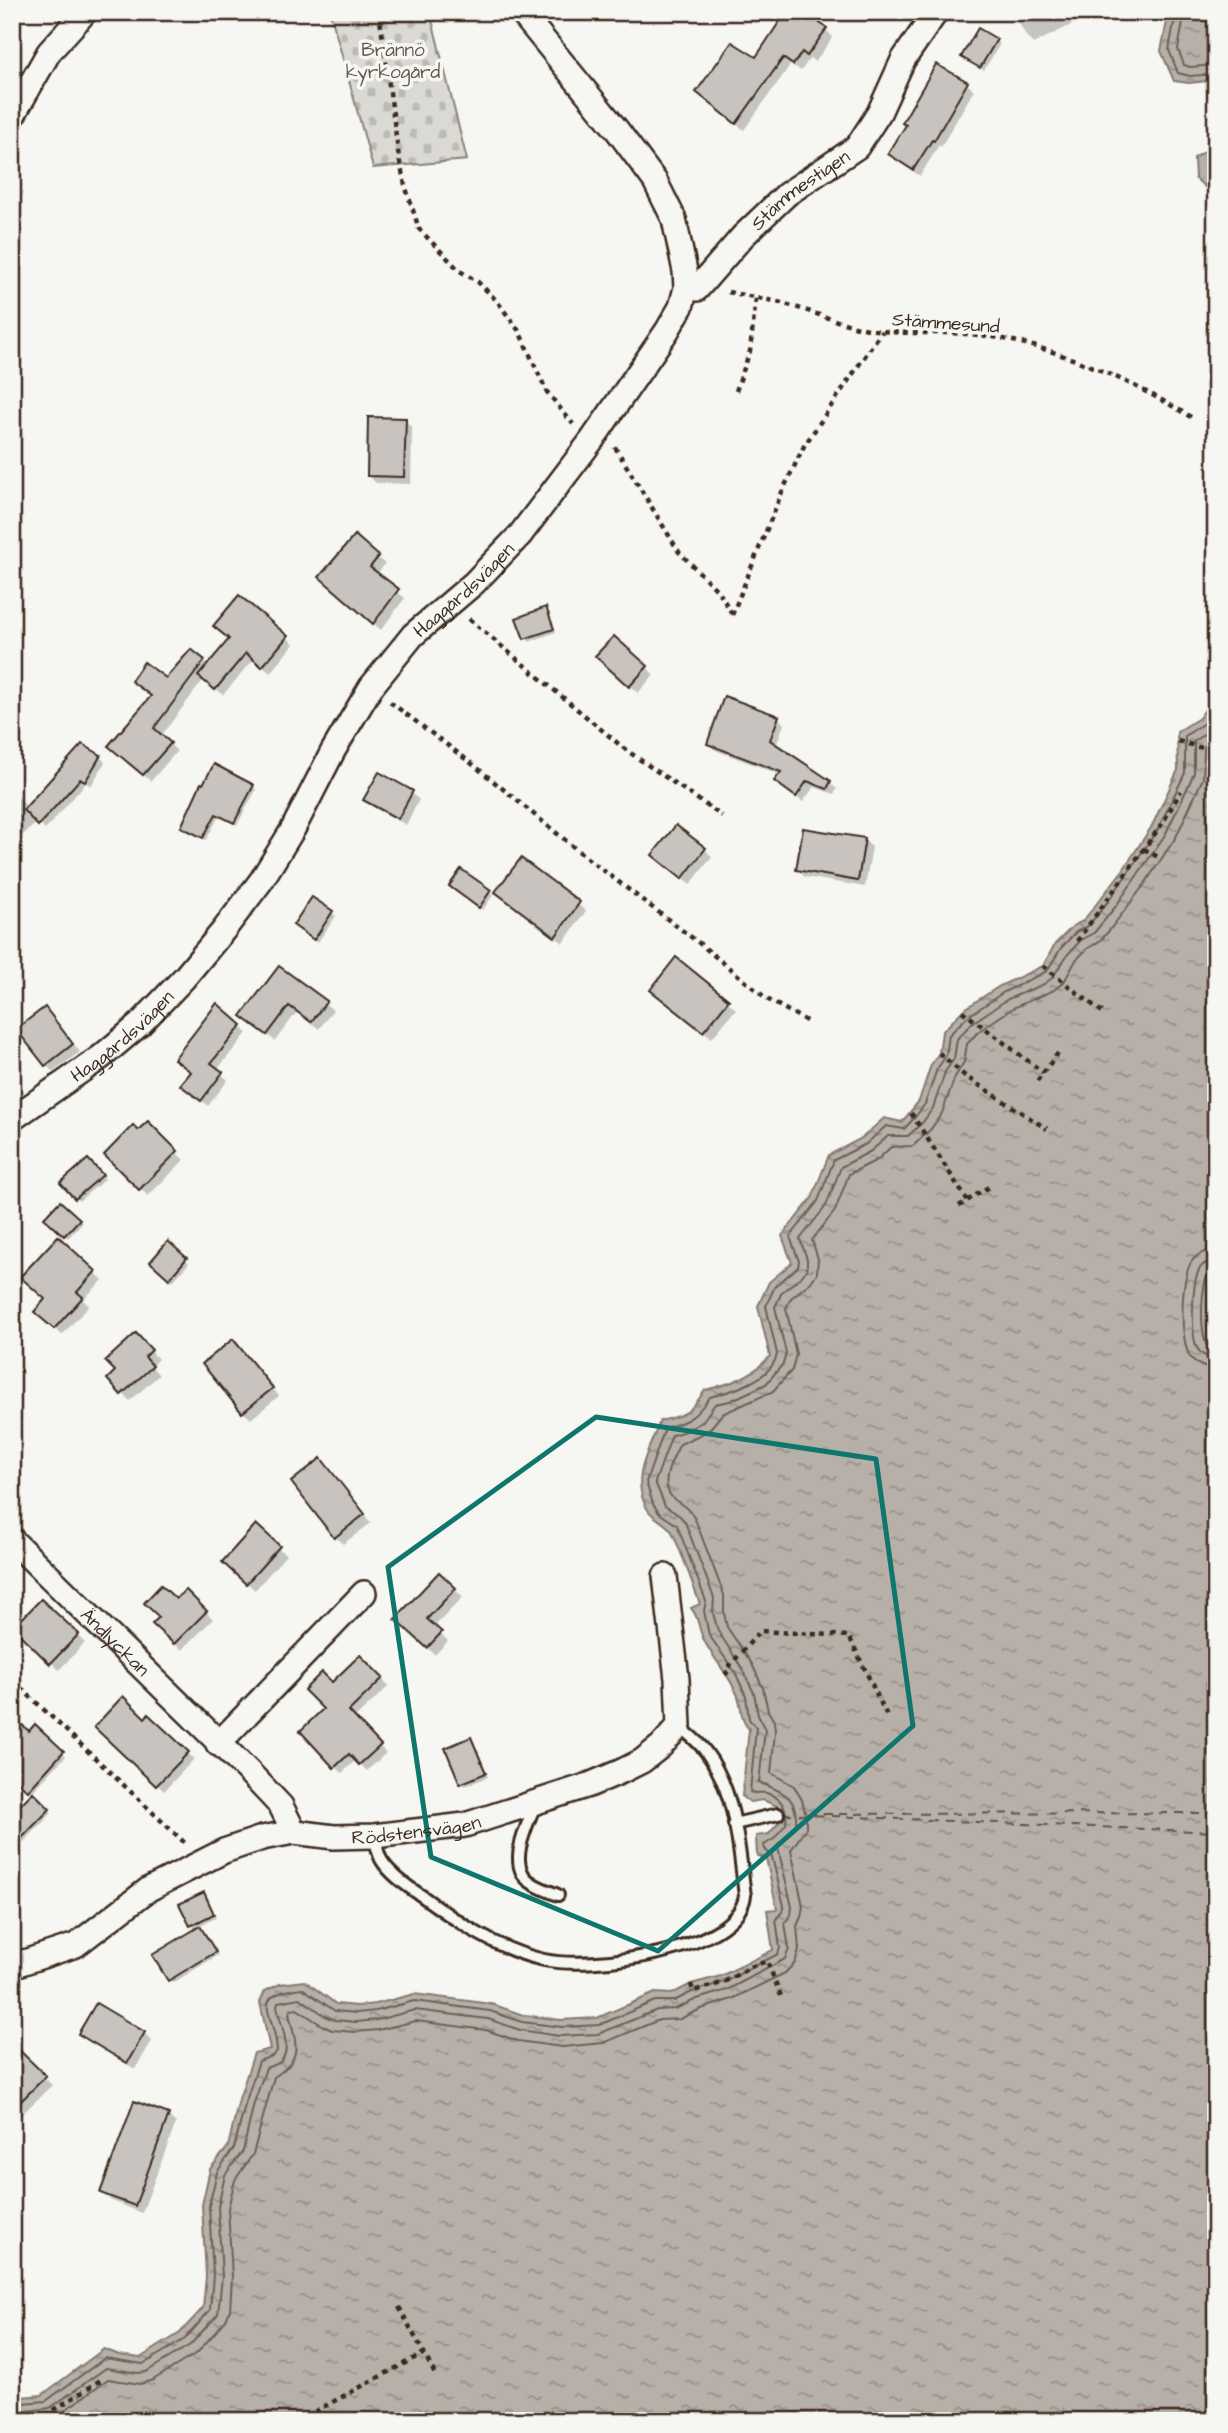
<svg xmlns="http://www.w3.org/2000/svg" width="1228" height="2433" viewBox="0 0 1228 2433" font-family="'Architects Daughter',sans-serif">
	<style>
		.cemetery { fill: url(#cemetery-stones); stroke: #8a8278; stroke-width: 2 }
		.water { fill: url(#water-ripples); stroke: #857a71; stroke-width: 2 }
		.shadow { fill: #0003 }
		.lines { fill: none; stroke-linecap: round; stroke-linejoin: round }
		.shore { stroke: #6c6056; stroke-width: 2 }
		.ferry { stroke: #605248; stroke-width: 2; stroke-dasharray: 9 7; stroke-linecap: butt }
		.building { fill: #c8c3be; stroke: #3b2a1e; stroke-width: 2 }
		.service-casing { stroke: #3b2a1e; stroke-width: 16 }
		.minor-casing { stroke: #3b2a1e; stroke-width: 28 }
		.path { stroke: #3b2a1e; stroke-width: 4.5; stroke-dasharray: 5 5; stroke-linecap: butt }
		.service { stroke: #f6f6f2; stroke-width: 10 }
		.minor { stroke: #f6f6f2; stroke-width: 23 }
		.marked { fill: none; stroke: #0f766e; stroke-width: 5; stroke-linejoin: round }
		.labels { text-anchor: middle; stroke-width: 7; stroke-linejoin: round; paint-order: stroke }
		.park-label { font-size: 19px; fill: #63564b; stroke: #f6f6f2 }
		.street-label { font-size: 19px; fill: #3b2a1e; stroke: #f6f6f2 }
	</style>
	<defs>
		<pattern id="cemetery-stones" width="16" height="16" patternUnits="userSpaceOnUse" patternTransform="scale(1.75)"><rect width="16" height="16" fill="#dad9d3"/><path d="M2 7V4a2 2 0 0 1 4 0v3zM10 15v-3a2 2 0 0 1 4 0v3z" fill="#bcbab5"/></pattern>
		<pattern id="water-ripples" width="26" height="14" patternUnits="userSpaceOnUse" patternTransform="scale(1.75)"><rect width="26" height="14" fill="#b6b0a9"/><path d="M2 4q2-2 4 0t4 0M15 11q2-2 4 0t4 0" fill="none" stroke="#958f89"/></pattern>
	</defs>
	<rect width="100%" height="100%" fill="#f6f6f2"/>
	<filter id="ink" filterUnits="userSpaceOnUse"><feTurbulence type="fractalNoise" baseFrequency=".0143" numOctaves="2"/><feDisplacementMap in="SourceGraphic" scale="14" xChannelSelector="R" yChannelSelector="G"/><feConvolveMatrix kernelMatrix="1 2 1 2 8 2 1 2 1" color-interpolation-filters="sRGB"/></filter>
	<g filter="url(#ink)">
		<polygon class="cemetery" points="330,12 430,12 467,160 373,168"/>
		<g class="water">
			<polygon points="1169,12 1216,12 1216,80 1189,83 1174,81 1161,51"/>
			<polygon points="1216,145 1216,197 1195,178 1194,158"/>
			<path d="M 1216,694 L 1216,1246 L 1209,1307 L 1212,1342 L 1216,1343 L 1216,2421 L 12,2421 L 12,2398 L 42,2395 L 104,2349 L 119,2355 L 140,2358 L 180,2333 L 203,2308 L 206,2276 L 202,2205 L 210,2169 L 228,2147 L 239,2099 L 254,2053 L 270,2049 L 260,2002 L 265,1991 L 280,1984 L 305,1981 L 336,2004 L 357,2006 L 376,2004 L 414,1994 L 492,2004 L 523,2015 L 561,2020 L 597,2018 L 655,1993 L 672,1994 L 691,1984 L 721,1976 L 773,1950 L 767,1910 L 777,1909 L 766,1858 L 757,1856 L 756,1836 L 769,1834 L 780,1821 L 777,1806 L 763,1800 L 750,1802 L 742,1796 L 749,1729 C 739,1719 743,1707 737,1694 C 729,1674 712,1658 703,1638 C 698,1627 699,1617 691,1608 L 700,1604 C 691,1580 683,1555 672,1532 C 667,1523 654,1519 648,1510 C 629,1480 649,1450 660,1421 C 687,1415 690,1413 705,1390 C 731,1384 753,1376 770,1356 L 758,1306 L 769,1282 L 792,1263 L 782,1236 L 812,1198 L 829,1155 L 862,1138 L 884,1118 L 902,1122 L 919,1101 L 931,1065 L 939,1053 L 942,1032 L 962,1011 L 978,1000 L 1000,986 L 1043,966 L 1055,944 L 1073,926 L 1083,921 L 1123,870 L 1152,826 L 1178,770 L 1177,732 L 1199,718 Z"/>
		</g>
		<g class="shadow">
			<polygon points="1013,12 1078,12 1081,20 1033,44 1026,36"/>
			<polygon points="826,30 833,37 815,62 810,58 801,71 791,64 744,130 705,99 756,59"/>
			<polygon points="978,31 1000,44 984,70 967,60"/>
			<polygon points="967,84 974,90 941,147 939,145 920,176 897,161 891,154"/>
			<polygon points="405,420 412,428 411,484 376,483 368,475"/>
			<polygon points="355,538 385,564 376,575 405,598 381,630 328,584"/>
			<polygon points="545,609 556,632 529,642 519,619"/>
			<polygon points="287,637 294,644 270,673 254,659 223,695 204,679 161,736 177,751 151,781 118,753 166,681 192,651 209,666 231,640"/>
			<polygon points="605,664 647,667 654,675 638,693"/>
			<polygon points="778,717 784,724 776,746 830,783 837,789 834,794 814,787 803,802 776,781 781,775 715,750 709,744"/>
			<polygon points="100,757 105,762 91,786 86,783 45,830 38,822 12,844 12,790 28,808"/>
			<polygon points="253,786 256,790 237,825 219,816 206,840 183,827"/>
			<polygon points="412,793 419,800 406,825 373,807 366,799"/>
			<polygon points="864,840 872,847 865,887 805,877 798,870"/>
			<polygon points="705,849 712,857 690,885 662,862"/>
			<polygon points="521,860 586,911 563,943 497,892"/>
			<polygon points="462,871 493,895 483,910 454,889"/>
			<polygon points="312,899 336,916 318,942 298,928"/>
			<polygon points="677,960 736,1009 712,1038 660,997"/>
			<polygon points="280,968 333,1010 319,1029 297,1012 275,1041 244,1016"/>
			<polygon points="53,1017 80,1052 53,1072 46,1065"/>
			<polygon points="241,1026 247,1033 217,1070 228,1080 208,1106 183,1085"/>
			<polygon points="148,1124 184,1160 148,1196 106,1155"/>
			<polygon points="88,1161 105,1179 79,1201 63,1183"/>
			<polygon points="60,1203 82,1223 68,1238 47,1218"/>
			<polygon points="58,1238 103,1280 83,1300 89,1306 62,1335 44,1319"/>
			<polygon points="168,1244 189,1263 173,1281 152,1262"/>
			<polygon points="136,1335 158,1359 151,1366 159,1375 130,1401 109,1379 118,1372"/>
			<polygon points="241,1349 279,1396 251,1419 243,1412"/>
			<polygon points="328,1468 371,1523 343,1544 335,1537"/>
			<polygon points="256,1527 286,1555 255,1590 232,1570"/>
			<polygon points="439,1575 463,1597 434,1627 448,1641 435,1655 398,1619"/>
			<polygon points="186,1592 213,1619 182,1650 155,1624"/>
			<polygon points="41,1601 85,1643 59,1670 16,1628"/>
			<polygon points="360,1657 389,1686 354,1719 386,1753 367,1771 356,1760 342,1773 302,1731 326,1709"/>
			<polygon points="148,1717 194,1759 164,1791 97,1727 145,1720"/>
			<polygon points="35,1726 66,1756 32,1792 12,1774 29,1733"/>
			<polygon points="471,1739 488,1777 465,1786 462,1783"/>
			<polygon points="33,1795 52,1813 16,1850 21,1854 12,1864 12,1816"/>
			<polygon points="203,1894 216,1918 198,1926 218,1955 173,1983 170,1980 197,1930 191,1925"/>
			<polygon points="80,2033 144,2033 152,2041 135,2069 87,2041"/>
			<polygon points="13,2047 52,2085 12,2124 12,2048"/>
			<polygon points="168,2116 176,2123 142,2213 110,2200 102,2193"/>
		</g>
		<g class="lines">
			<g class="shore">
				<polyline points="1176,12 1169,50 1178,73 1190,76 1216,74"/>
				<polyline points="1185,12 1178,49 1184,65 1190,67 1216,65"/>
				<path d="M 1216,1250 C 1206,1251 1198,1253 1192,1261 C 1180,1277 1179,1343 1191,1358 C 1198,1366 1206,1369 1216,1369"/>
				<path d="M 1216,1261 C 1210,1261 1205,1262 1201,1267 C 1191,1278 1191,1335 1197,1348 C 1201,1356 1208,1358 1216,1358"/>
				<path d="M 1216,1270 L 1210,1271 C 1200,1282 1199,1338 1209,1349 L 1216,1350"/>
				<path d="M 12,2404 L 46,2401 L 105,2358 L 143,2364 L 185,2339 L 210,2310 L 213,2275 L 209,2206 L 217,2172 L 234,2148 L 246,2101 L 259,2061 L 272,2056 L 277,2051 C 276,2013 245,1996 302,1988 L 335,2011 L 356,2013 L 376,2011 L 414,2001 L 490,2011 L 522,2022 L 562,2027 L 599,2025 L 655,2001 L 674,2001 L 694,1991 L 724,1982 L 778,1954 L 780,1948 L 776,1919 L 782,1912 L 784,1906 L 772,1857 L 765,1849 L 764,1845 L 774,1839 L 786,1824 C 788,1809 782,1797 766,1793 C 760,1792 755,1794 750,1792 L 756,1728 L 749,1719 L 746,1696 L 735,1672 L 709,1635 L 704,1611 L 706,1601 L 677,1525 L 659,1513 L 653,1504 L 646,1482 L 665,1428 C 690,1421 695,1417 710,1397 C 732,1391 772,1380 777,1354 L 766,1306 L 775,1286 L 798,1267 L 799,1261 L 790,1237 L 818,1201 L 834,1160 L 866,1144 L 886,1126 L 904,1129 L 916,1116 L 925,1104 L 937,1069 L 946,1056 L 949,1035 L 967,1017 L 1004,992 L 1047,971 L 1061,948 L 1076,932 L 1088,926 L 1109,900 L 1158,829 L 1185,773 L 1185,736 L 1204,723 L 1216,706"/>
				<path d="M 12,2413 L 50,2408 L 106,2368 L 138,2373 L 146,2372 L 190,2345 L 218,2314 L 222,2277 L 218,2207 L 225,2175 L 243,2151 L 254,2103 L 266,2068 C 270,2066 277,2065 281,2061 C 293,2048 279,2021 277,2006 L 278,2002 L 300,1998 L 327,2017 L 335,2020 L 356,2022 L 377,2020 L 415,2010 L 488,2019 L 520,2030 L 559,2036 L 598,2034 L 657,2010 L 675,2009 L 697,1999 L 727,1990 L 785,1959 L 789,1949 L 785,1923 L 791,1915 L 792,1907 L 778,1848 L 796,1825 C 798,1794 781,1792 759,1782 L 765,1730 L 758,1715 L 754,1693 L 742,1668 L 718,1631 L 713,1613 L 714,1598 L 685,1522 L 680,1516 L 665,1506 L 655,1482 L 672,1435 L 686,1431 L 702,1422 L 715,1404 L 730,1401 L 766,1384 L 783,1364 L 786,1353 L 775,1307 L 782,1292 L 802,1276 L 807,1269 L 807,1259 L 800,1239 L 826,1206 L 841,1167 L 871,1151 L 888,1136 L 908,1136 L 923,1122 L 933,1108 L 945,1072 L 954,1059 L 957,1039 L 972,1023 L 1008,999 L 1044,984 L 1052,978 L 1068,954 L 1081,940 L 1094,933 L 1116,906 L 1165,835 L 1185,793 L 1194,773 L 1194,741 L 1210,730 L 1216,722"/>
				<path d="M 45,2421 L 57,2416 L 108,2379 L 140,2384 L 153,2380 L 197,2353 L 226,2320 L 230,2310 L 232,2277 L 228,2208 L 235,2180 L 253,2154 L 274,2077 C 304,2058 296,2045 289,2014 L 290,2010 L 297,2009 L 323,2026 L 332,2030 L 355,2032 L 378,2030 L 416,2021 L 486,2030 L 518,2041 L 562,2047 L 603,2043 L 659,2020 L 680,2019 L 701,2009 L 732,1999 L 785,1973 L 795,1963 L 799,1950 L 797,1926 L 801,1917 L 803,1906 L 791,1850 L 806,1828 L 806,1816 L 802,1800 L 794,1786 L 771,1773 L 775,1732 L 774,1721 L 768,1711 L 763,1688 L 752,1664 L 727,1627 L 724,1613 L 724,1595 L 695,1519 C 690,1510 684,1506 675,1500 C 657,1486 672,1460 680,1444 L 708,1431 L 722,1414 L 772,1392 L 792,1370 L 796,1354 L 786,1308 L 791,1298 L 811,1282 L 817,1273 L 818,1259 L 812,1240 L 835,1211 L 849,1174 L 877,1160 L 891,1147 L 913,1146 L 931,1129 L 942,1113 L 955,1077 L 964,1062 L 967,1044 L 979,1031 L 1013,1008 L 1054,990 L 1064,982 L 1076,960 L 1087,949 L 1101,940 L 1112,927 L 1144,885 L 1176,837 L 1203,778 L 1204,747 L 1216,738"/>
			</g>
			<g class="ferry">
				<polyline points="783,1814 1216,1832"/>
				<polyline points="807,1814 1216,1813"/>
			</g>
		</g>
		<g class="building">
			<polygon points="786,12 804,12 827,28 807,56 802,52 793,65 783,58 736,124 696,92 732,42 756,57"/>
			<polygon points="978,28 997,39 980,68 961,57"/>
			<polygon points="936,64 968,82 934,141 932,140 913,170 888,154 906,125 902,123"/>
			<polygon points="368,417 406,418 404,477 367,476"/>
			<polygon points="355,535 379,556 370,567 399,589 373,624 319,577"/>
			<polygon points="239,595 288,636 262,667 246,653 215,690 198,676 229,639 213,626"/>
			<polygon points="546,607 554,629 524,639 516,618"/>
			<polygon points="614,636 648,666 629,687 595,656"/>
			<polygon points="191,649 205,660 154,728 171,743 143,775 108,746 151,696 131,681 144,662 166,678"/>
			<polygon points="724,696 779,716 770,740 831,781 827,789 807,781 796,797 774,781 781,772 707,744"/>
			<polygon points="82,744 101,755 85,782 80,779 38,826 23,810"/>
			<polygon points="214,764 254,785 234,823 216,814 203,838 181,827 201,783 203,784"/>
			<polygon points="379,772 413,791 398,819 363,800"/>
			<polygon points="676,825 706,848 682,879 652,855"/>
			<polygon points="803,828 865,838 858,881 796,870"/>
			<polygon points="521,858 580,902 555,937 495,892"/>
			<polygon points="461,869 491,890 479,908 449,886"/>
			<polygon points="312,897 333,911 314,940 293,925"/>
			<polygon points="676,957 729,1000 703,1032 650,990"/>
			<polygon points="279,966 327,1001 311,1022 289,1006 267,1035 241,1016"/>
			<polygon points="217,1003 242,1025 211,1063 223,1072 201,1101 180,1085 191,1072 174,1059"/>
			<polygon points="45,1007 73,1044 45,1066 16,1029"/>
			<polygon points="148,1121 178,1151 139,1190 104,1155 133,1125 138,1130"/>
			<polygon points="88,1159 103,1175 75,1199 60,1183"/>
			<polygon points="60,1201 80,1219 64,1236 44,1218"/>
			<polygon points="58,1236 96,1271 77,1292 83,1297 54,1329 34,1312 45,1299 20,1277"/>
			<polygon points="168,1241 187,1258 169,1279 150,1262"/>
			<polygon points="136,1333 152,1350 145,1357 153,1366 121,1395 107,1379 115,1371 105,1361"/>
			<polygon points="233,1339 273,1388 242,1413 202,1364"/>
			<polygon points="321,1458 365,1514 334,1538 291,1482"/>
			<polygon points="256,1524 280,1546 246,1584 222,1562"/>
			<polygon points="439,1572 456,1588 427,1619 442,1632 427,1648 395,1619"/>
			<polygon points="161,1585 176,1599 186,1590 207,1611 174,1644 152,1624 159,1617 144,1603"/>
			<polygon points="41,1599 79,1634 50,1664 13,1628"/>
			<polygon points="360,1655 383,1678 349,1711 381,1745 359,1765 349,1754 334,1768 300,1731 323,1709 304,1690 322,1672 332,1682"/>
			<polygon points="123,1696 145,1718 148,1714 189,1752 156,1786 94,1727"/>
			<polygon points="12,1716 29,1731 35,1724 64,1751 28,1791 12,1776"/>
			<polygon points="471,1737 486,1773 460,1784 445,1748"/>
			<polygon points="33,1792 50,1809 12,1848 12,1813"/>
			<polygon points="204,1892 214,1914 190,1926 179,1904"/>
			<polygon points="200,1926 216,1952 168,1981 152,1955"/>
			<polygon points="96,2003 145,2032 127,2063 78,2034"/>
			<polygon points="12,2043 46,2076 12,2110"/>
			<polygon points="134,2101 169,2114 135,2206 100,2193"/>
		</g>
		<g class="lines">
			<g class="service-casing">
				<g id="service">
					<path d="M 535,1805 C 527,1826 505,1867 532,1883 C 539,1888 549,1891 558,1895"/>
					<polyline points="734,1824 778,1814"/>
					<path d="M 374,1836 C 376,1843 378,1855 382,1861 C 391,1875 408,1887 422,1896 C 459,1923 498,1950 544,1960 C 590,1970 736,1953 745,1896 C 739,1849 736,1792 706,1752 C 699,1742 688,1734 679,1726"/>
				</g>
			</g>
			<g class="minor-casing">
				<g id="minor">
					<polyline points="12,117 49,52 85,12"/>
					<path id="s1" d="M 697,289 L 743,236 L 787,194 L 857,147 L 879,113 L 903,60 L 936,12"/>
					<path id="s2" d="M 12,1119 L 101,1057 L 140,1024 L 184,978 L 223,931 L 261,881 L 293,829 L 333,751 L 371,687 L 413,635 L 474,583 L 520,535 L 592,440 L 667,331 L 681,307 L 686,288 L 685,271 L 674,219 L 655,181 L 617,130 L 521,12"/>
					<path id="s3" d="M 12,1540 L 248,1771 L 281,1806 L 294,1832"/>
					<polyline points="218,1744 364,1593"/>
					<path id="s4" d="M 12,1966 L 76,1945 L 149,1889 L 224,1851 L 262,1838 L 294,1832 L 334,1837 L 374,1836 L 465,1825 L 589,1785 L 622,1771 L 642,1761 L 661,1746 L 679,1726 L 677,1679 L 665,1576"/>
				</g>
			</g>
			<g class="path">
				<polyline points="379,12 399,158 405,185 419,229 460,271 478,282 497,301 519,331 547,392 573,424"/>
				<path d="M 728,292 C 747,296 767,299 785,304 C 818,313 849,328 882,331 C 914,335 946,331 978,335 C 1047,342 1135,382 1194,419"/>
				<polyline points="736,391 750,351 756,298"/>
				<polyline points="615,447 679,552 719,592 732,614"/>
				<polyline points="732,615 782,492 804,446 882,331"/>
				<polyline points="469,619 626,750 722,816"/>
				<polyline points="390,702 475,766 587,858 699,943 767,999 808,1022"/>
				<polyline points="1178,741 1216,752"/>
				<polyline points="1144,849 1158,857"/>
				<polyline points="1077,941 1162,824 1181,791"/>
				<polyline points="1043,966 1106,1015"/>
				<polyline points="962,1011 1044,1073"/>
				<polyline points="939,1053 965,1076 1047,1129"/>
				<polyline points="1037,1081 1061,1049"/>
				<polyline points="911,1113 967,1200"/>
				<polyline points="959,1206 990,1186"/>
				<polyline points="728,1675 725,1671 760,1631 849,1636 888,1718"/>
				<polyline points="21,1688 186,1844"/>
				<polyline points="691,1984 693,1991 722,1983 753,1966 767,1961 781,1996"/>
				<polyline points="399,2307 436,2376"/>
				<polyline points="37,2421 102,2379"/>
				<polyline points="297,2421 424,2353"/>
			</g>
			<use href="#service" class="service"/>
			<use href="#minor" class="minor"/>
		</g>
	</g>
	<path class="marked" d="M 596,1417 L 876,1459 L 913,1726 L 658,1951 L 431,1857 L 388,1567 Z"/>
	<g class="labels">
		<g class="park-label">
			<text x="393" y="56">Brännö<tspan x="393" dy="22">kyrkogård</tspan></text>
		</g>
		<g class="street-label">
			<text dy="7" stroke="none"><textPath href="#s1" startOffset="144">Stämmestigen</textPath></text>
			<text transform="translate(946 322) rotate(4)" y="7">Stämmesund</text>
			<text dy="7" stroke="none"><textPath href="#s2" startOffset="705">Haggårdsvägen</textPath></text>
			<text dy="7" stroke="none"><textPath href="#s2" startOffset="138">Haggårdsvägen</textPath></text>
			<text dy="7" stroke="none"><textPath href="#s3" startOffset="145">Ändlyckan</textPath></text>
			<text dy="7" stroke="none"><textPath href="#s4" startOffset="439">Rödstensvägen</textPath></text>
		</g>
	</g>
	<rect width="1228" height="2433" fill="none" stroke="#f6f6f2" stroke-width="42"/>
	<rect x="21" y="21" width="1186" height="2391" fill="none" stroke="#3b2a1e" stroke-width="2.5" filter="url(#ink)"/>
</svg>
